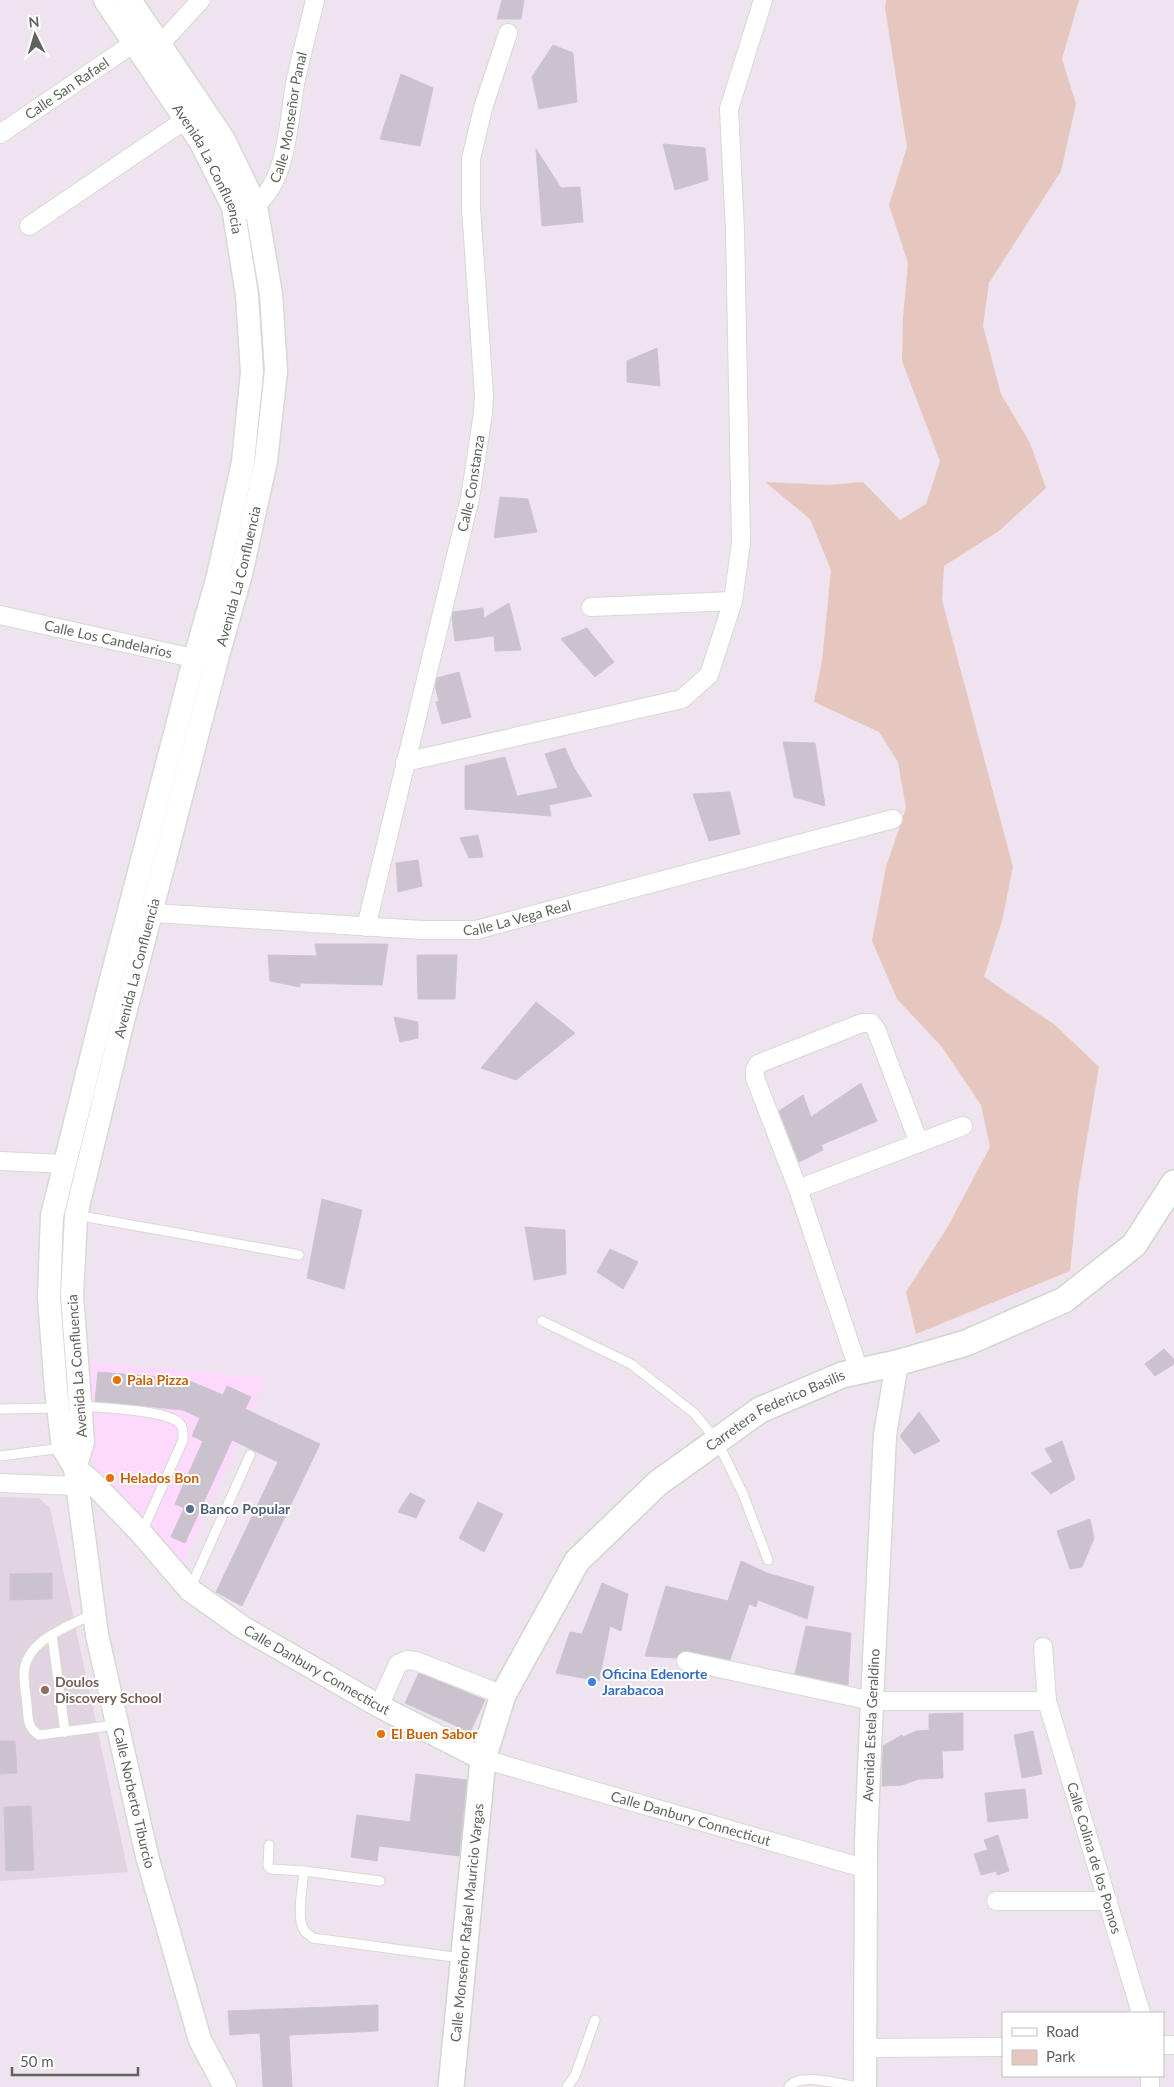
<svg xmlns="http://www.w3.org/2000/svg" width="1174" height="2087" viewBox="0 0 1174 2087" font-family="Lato,sans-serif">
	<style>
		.commercial { fill: #fdd9fe }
		.education { fill: #e1d4e0 }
		.green { fill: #e6c7bf }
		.building { fill: #cac2cc; stroke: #d1c2d3 }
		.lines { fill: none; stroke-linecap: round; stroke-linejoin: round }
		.service-casing { stroke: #d5dbd4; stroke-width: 11 }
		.minor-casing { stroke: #d5dbd4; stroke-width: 20 }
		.tertiary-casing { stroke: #d5dbd4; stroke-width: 25 }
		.secondary-casing { stroke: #cfd7ce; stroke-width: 28 }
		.service { stroke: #fff; stroke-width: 9 }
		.minor { stroke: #fff; stroke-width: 18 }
		.tertiary { stroke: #fff; stroke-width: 22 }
		.secondary { stroke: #fff; stroke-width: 25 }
		.food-dot { fill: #e8710a; stroke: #fff; stroke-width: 2 }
		.service-dot { fill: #5c6f8a; stroke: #fff; stroke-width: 2 }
		.shop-dot { fill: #3f7fe0; stroke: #fff; stroke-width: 2 }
		.education-dot { fill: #8d6e63; stroke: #fff; stroke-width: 2 }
		.labels { text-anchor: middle; stroke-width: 4; stroke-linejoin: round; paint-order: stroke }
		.street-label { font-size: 14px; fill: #5e645b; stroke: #fff }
		.food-label { font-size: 14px; font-weight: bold; fill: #c56008; stroke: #fff; text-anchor: start }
		.service-label { font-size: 14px; font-weight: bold; fill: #4e5e75; stroke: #fff; text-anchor: start }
		.shop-label { font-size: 14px; font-weight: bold; fill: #366cbe; stroke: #fff; text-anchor: start }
		.education-label { font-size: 14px; font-weight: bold; fill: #785e54; stroke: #fff; text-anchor: start }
	</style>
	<rect width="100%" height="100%" fill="#eee3ee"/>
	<polygon class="commercial" points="83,1361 266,1378 181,1569 109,1488 96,1468 89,1443"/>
	<polygon class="education" points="0,1497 39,1498 50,1508 128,1872 0,1881"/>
	<polygon class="green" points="886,0 1079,0 1062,59 1076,104 1061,171 989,283 983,326 1001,394 1030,443 1046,488 999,531 944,566 942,600 1013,867 1002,921 984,977 1055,1025 1099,1067 1078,1191 1070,1271 916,1334 906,1292 947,1228 990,1147 981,1105 942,1047 897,999 872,941 886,867 906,808 898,762 879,732 814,702 822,661 831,570 810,519 765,482 829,485 863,482 900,520 926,504 940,461 902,361 903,318 908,263 889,205 907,147 885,8"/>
	<g class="building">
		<polygon points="502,0 524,0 521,19 497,19"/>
		<polygon points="553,45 573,53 577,102 539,109 532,77"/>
		<polygon points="401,74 433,88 420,146 380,139"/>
		<polygon points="663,144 705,148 708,180 675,190"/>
		<polygon points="536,149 561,188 580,187 583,222 542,226"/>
		<polygon points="657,348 660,386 627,382 627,361"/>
		<polygon points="500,497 528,499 537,532 494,538"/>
		<polygon points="509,603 521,650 495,651 494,636 455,641 452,618 453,612 483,608 484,618"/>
		<polygon points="587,628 614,662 595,677 561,639"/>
		<polygon points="459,672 471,717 442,724 436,702 439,701 435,686 437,678"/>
		<polygon points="783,742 815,743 825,806 794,797"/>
		<polygon points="565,748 574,768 592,796 549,805 551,816 465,809 465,766 505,757 517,796 558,788 545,754"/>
		<polygon points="730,792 740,834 709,841 693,794"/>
		<polygon points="478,835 483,857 469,858 460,838"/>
		<polygon points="418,860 422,886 398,892 396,863"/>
		<polygon points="315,944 388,944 382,985 300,983 300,987 270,981 268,955 317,956"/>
		<polygon points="417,955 457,955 455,999 418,999"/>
		<polygon points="536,1002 575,1033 516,1080 481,1068"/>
		<polygon points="394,1017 418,1022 418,1038 400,1042"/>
		<polygon points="861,1083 877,1121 821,1145 823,1150 799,1162 779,1111 803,1095 811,1117"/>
		<polygon points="322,1199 362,1210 344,1289 307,1278"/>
		<polygon points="525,1227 565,1230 566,1274 534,1280"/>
		<polygon points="610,1249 638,1262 623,1289 597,1272"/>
		<polygon points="1164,1349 1174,1359 1174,1364 1155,1376 1145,1364"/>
		<polygon points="98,1372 185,1379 223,1395 227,1386 251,1397 245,1409 320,1444 242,1606 216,1592 278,1462 232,1440 185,1543 171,1537 184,1508 175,1504 203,1441 192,1436 200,1418 183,1410 95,1401"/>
		<polygon points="919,1412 940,1441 914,1454 900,1436"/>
		<polygon points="1062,1441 1075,1479 1051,1494 1031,1473 1053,1462 1045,1449"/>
		<polygon points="410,1493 425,1500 416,1518 398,1512"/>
		<polygon points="478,1502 503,1514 484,1552 459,1538"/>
		<polygon points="1090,1519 1094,1538 1082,1567 1070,1569 1057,1531"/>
		<polygon points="741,1561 767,1573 814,1587 807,1619 758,1600 756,1607 749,1604 730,1660 688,1651 682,1651 676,1658 645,1656 666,1586 728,1601"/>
		<polygon points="52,1573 52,1599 10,1600 10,1574"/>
		<polygon points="602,1583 628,1594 621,1631 610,1626 599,1681 556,1673 570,1632 582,1634"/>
		<polygon points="806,1626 851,1633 848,1685 795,1674"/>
		<polygon points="419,1673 485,1700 470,1732 405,1703"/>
		<polygon points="963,1713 963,1750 942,1751 943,1778 919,1779 902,1785 882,1786 883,1746 902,1735 903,1737 916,1731 929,1730 929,1714"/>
		<polygon points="1033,1731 1042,1774 1022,1778 1014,1735"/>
		<polygon points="0,1741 15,1741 17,1773 0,1774"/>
		<polygon points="416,1774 467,1780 459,1856 379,1846 377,1861 351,1857 357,1815 410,1822"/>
		<polygon points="1025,1789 1028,1818 988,1822 985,1793"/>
		<polygon points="31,1806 34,1870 6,1871 4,1807"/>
		<polygon points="998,1835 1009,1871 997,1875 996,1871 981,1875 974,1854 988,1850 984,1840"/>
		<polygon points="378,2005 378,2031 289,2035 292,2087 263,2087 260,2033 230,2035 228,2011"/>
	</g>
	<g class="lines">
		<g class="service-casing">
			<g id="service">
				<polyline points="76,1215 299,1255"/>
				<polyline points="542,1321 631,1364 694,1413 717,1441 743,1494 768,1560"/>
				<path d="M 81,1406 C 102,1408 163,1410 178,1422 C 184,1427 183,1433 183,1440 L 142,1532"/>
				<polyline points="0,1409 57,1408"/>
				<polyline points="0,1456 62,1448"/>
				<polyline points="190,1589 250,1455"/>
				<path d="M 93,1614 C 68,1627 25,1640 24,1674 C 24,1684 26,1695 27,1705 C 28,1717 27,1728 39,1735 L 116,1725"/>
				<polyline points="52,1635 65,1732"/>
				<polyline points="269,1845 268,1866 271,1869 304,1871"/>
				<path d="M 380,1881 L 304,1871 C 303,1886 296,1917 304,1930 C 305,1933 310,1935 313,1938 L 461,1958"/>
				<polyline points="567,2087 575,2076 595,2020"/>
				<path d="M 789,2087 C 800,2072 840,2084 857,2087"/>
			</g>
		</g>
		<g class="minor-casing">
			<g id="minor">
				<polyline points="152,53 201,0"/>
				<path id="s1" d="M 0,134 L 134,43"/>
				<path id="s2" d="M 247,210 C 289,190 288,118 296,79 C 302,52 309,26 315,0"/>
				<polyline points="29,226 185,120"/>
				<polyline points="591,607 733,601"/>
				<path id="s3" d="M 0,615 L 206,661"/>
				<polyline points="405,762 682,699 709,675 733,601 741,543 735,230 729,109 763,0"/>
				<path id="s4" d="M 138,912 L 422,930 L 476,930 L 893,819"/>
				<path id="s5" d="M 366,927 L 470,498 L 483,413 L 484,395 L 471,208 L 471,159 L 483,108 L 508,33"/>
				<polyline points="0,1161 65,1164"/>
				<polyline points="798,1189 963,1126"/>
				<polyline points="859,1371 798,1189 755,1078 755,1070 758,1064 862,1023 871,1023 876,1029 919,1143"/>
				<polyline points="0,1483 77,1486"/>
				<path id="s6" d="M 1043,1647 L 1047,1701 L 1141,2013"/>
				<polyline points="686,1661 872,1701 1047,1701"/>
				<polyline points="379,1706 398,1664 407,1660 416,1661 503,1695"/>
				<path id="s7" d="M 483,1759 L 867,1869"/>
				<polyline points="996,1901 1108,1901"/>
				<polyline points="1163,2045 1174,2045"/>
				<polyline points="864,2048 1003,2047"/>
				<polyline points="1150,2076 1150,2087"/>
			</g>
		</g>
		<g class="tertiary-casing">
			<g id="tertiary">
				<path id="s8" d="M 105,0 L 200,141 L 233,207 L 247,295 L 252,372 L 243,462 L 218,576 L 193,664 L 99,1026 L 52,1216 L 49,1298 L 56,1389 L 63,1448 L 75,1468 L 97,1635 L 147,1856 L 200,2040 L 225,2087"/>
				<path id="s9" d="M 75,1468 L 83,1442 L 72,1296 L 76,1215 L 122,1025 L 216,663 L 241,574 L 266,461 L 276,371 L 271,294 L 256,206 L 224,140 L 130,0"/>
				<path id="s10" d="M 75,1468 L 93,1483 L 142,1534 L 190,1590 L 242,1627 L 379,1706 L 483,1759"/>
				<path id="s11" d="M 865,2087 L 866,1842 L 872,1701 L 885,1435 L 897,1363"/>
			</g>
		</g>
		<g class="secondary-casing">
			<g id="secondary">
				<path id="s12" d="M 451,2087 L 483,1759 L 503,1695 L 577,1561 L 658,1483 L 760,1410 L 842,1375 L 897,1363 L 966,1343 L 1064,1300 L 1134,1245 L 1174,1183"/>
			</g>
		</g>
		<use href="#service" class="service"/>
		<use href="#minor" class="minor"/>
		<use href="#tertiary" class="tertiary"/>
		<use href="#secondary" class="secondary"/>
	</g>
	<g class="food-dot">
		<circle cx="117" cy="1380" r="5"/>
		<circle cx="110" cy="1478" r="5"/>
		<circle cx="381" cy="1734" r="5"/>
	</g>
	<circle class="service-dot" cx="190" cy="1509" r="5"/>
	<circle class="shop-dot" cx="592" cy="1682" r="5"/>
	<circle class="education-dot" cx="45" cy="1690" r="5"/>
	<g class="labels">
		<g class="street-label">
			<text dy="5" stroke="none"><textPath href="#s1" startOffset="81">Calle San Rafael</textPath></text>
			<text dy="5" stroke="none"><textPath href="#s2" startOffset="106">Calle Monseñor Panal</textPath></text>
			<text dy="5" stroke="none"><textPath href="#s8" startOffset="199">Avenida La Confluencia</textPath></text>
			<text dy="5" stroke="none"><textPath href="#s5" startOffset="456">Calle Constanza</textPath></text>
			<text dy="5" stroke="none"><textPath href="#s9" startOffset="914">Avenida La Confluencia</textPath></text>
			<text dy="5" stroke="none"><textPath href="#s3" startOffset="111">Calle Los Candelarios</textPath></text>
			<text dy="5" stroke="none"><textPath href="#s4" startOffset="381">Calle La Vega Real</textPath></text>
			<text dy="5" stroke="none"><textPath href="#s9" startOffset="509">Avenida La Confluencia</textPath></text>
			<text transform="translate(77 1366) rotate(-94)" y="5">Avenida La Confluencia</text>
			<text dy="5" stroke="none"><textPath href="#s12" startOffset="801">Carretera Federico Basilis</textPath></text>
			<text dy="5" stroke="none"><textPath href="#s10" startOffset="318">Calle Danbury Connecticut</textPath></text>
			<text dy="5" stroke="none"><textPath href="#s11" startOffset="362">Avenida Estela Geraldino</textPath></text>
			<text dy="5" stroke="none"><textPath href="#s8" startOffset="1870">Calle Norberto Tiburcio</textPath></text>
			<text dy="5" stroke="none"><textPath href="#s7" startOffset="216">Calle Danbury Connecticut</textPath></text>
			<text dy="5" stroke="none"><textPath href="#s6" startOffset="218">Calle Colina de los Pomos</textPath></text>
			<text dy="5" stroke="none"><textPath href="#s12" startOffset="165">Calle Monseñor Rafael Mauricio Vargas</textPath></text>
		</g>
		<g class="food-label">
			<text x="127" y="1385">Pala Pizza</text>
			<text x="120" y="1483">Helados Bon</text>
			<text x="391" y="1739">El Buen Sabor</text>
		</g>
		<g class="service-label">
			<text x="200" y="1514">Banco Popular</text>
		</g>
		<g class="shop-label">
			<text x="602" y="1679">Oficina Edenorte<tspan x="602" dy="16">Jarabacoa</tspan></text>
		</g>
		<g class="education-label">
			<text x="55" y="1687">Doulos<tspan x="55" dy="16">Discovery School</tspan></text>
		</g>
	</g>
	<rect x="1002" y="2012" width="162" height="65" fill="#ffffff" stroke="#bfc1bd"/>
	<rect x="1012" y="2028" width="25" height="8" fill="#ffffff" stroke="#bfc1bd"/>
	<text x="1046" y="2037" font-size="15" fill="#5e645b">Road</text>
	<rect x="1012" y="2050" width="25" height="15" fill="#e6c7bf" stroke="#bfc1bd"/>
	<text x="1046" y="2062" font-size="15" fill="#5e645b">Park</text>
	<g transform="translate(35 35) rotate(355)" stroke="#ffffff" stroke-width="4" paint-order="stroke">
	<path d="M0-4L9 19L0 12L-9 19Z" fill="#5e645b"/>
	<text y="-8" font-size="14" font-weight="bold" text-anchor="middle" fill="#5e645b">N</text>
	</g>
	<path d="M12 2067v8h126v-8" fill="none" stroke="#5e645b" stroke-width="2.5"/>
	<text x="20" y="2067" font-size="15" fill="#5e645b" stroke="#ffffff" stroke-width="4" paint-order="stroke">50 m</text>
</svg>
